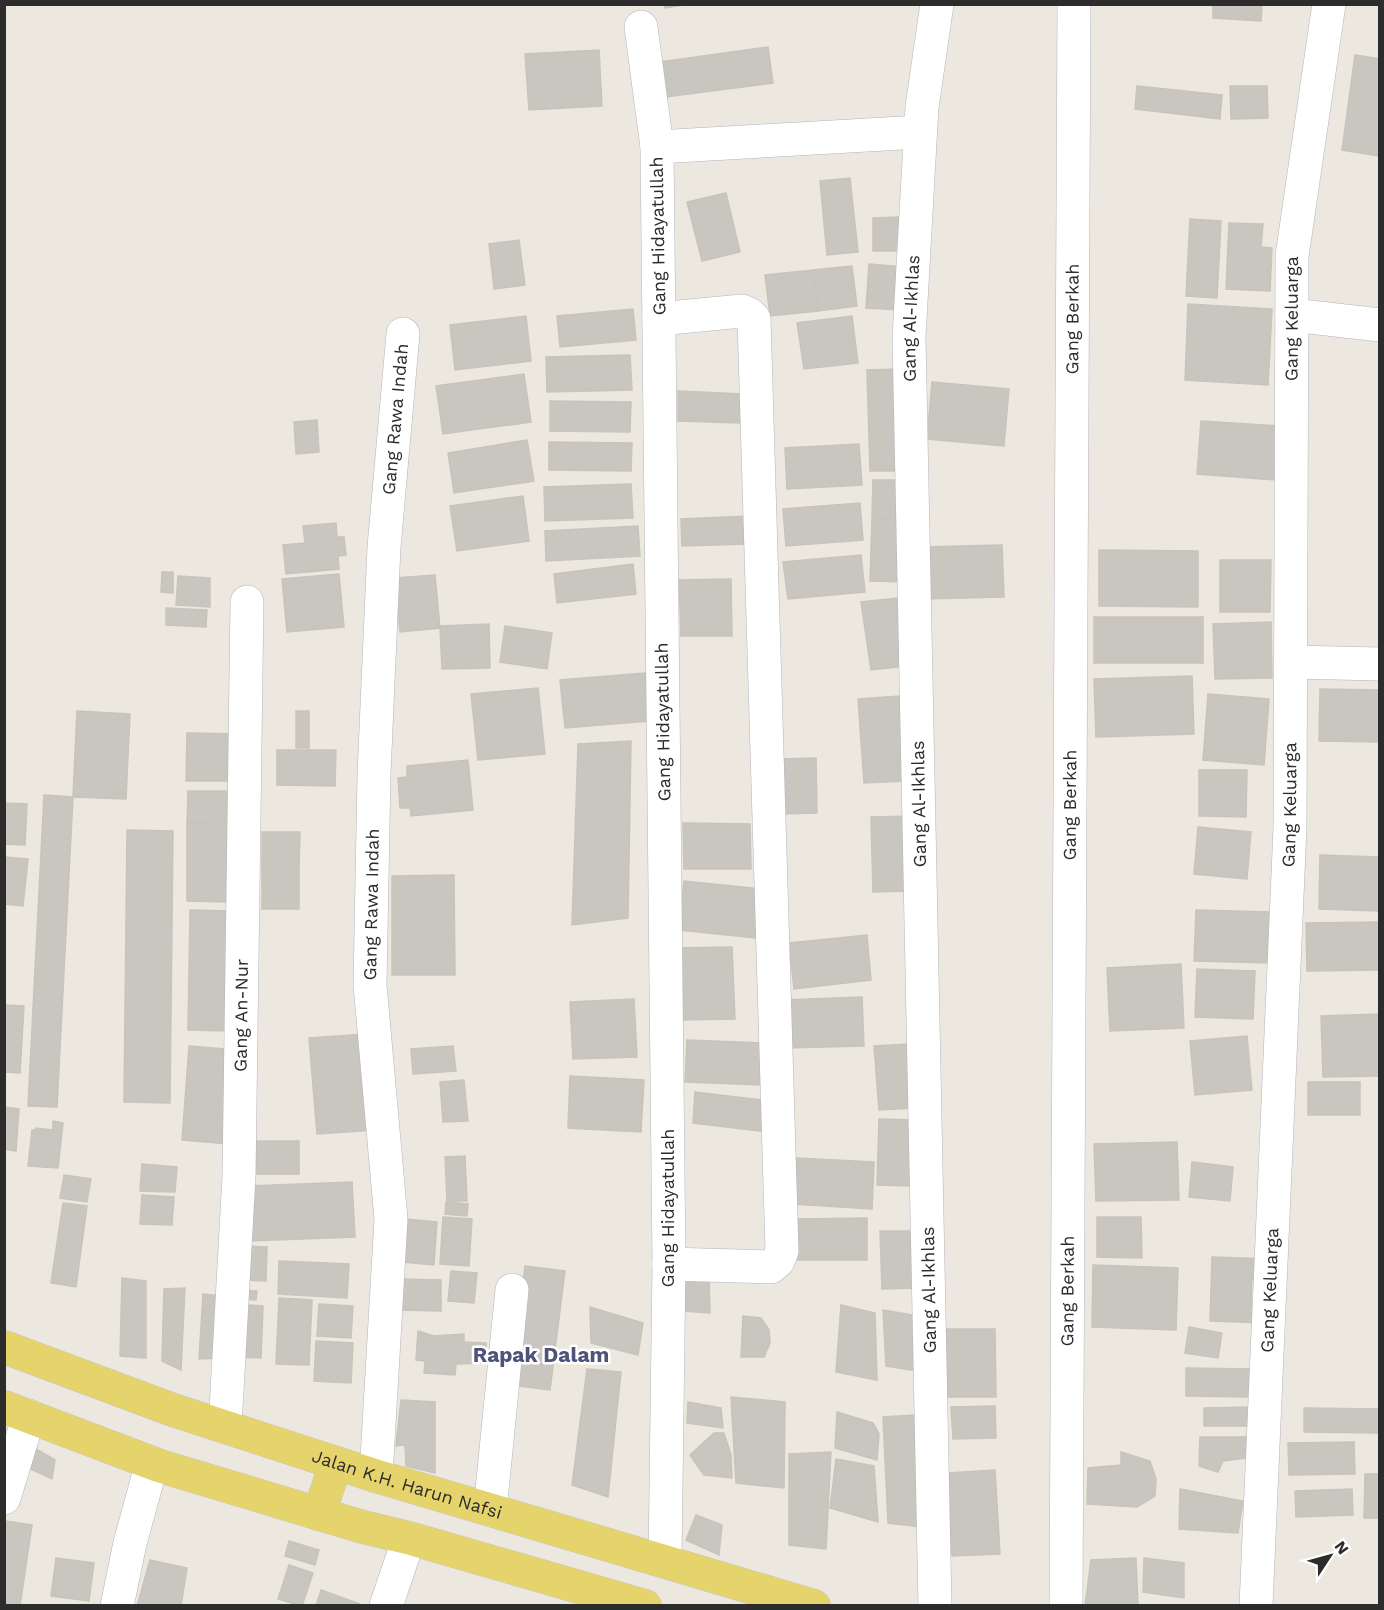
<svg xmlns="http://www.w3.org/2000/svg" width="1384" height="1610" viewBox="0 0 1384 1610" font-family="'Work Sans',sans-serif">
	<style>
		.building { fill: #c8c6be; stroke: #c7c4b9; stroke-width: 1.5 }
		.lines { fill: none; stroke-linecap: round; stroke-linejoin: round }
		.minor-casing { stroke: #b3b4be; stroke-width: 34 }
		.major-casing { stroke: #c8c8c8; stroke-width: 34 }
		.minor { stroke: #fff; stroke-width: 33 }
		.major { stroke: #e5d46c; stroke-width: 33 }
		.labels { text-anchor: middle; stroke-width: 5; stroke-linejoin: round; paint-order: stroke }
		.street-label { font-size: 18px; fill: #2c2c2c; stroke: #fff }
		.quarter-label { font-size: 21px; font-weight: bold; fill: #505379; stroke: #fff }
	</style>
	<rect width="100%" height="100%" fill="#ece8df"/>
	<g class="building">
		<polygon points="664,4 690,4 665,8"/>
		<polygon points="1213,4 1262,4 1261,21 1213,18"/>
		<polygon points="768,47 773,83 658,98 653,63"/>
		<polygon points="599,50 602,106 529,110 525,54"/>
		<polygon points="1355,55 1380,59 1380,156 1342,150"/>
		<polygon points="1137,86 1222,95 1220,119 1135,109"/>
		<polygon points="1230,86 1267,86 1268,118 1231,119"/>
		<polygon points="850,178 858,252 827,255 820,181"/>
		<polygon points="726,193 740,252 702,261 687,202"/>
		<polygon points="902,217 903,251 873,251 873,218"/>
		<polygon points="1190,219 1221,221 1217,298 1186,296"/>
		<polygon points="1229,223 1263,224 1261,247 1272,248 1270,291 1226,289"/>
		<polygon points="519,240 525,285 494,289 489,244"/>
		<polygon points="869,264 904,267 901,310 866,308"/>
		<polygon points="852,266 857,306 818,311 813,270"/>
		<polygon points="813,270 818,311 770,316 765,275"/>
		<polygon points="1188,304 1272,309 1268,385 1185,380"/>
		<polygon points="633,309 636,340 560,347 557,316"/>
		<polygon points="526,316 531,361 455,370 450,325"/>
		<polygon points="852,316 858,363 804,369 797,323"/>
		<polygon points="630,355 632,390 547,392 546,357"/>
		<polygon points="898,369 900,471 870,471 867,370"/>
		<polygon points="524,374 531,422 443,434 436,386"/>
		<polygon points="932,382 1009,389 1004,446 927,439"/>
		<polygon points="678,391 742,394 741,423 678,421"/>
		<polygon points="550,401 631,402 630,432 550,431"/>
		<polygon points="317,420 319,452 296,454 294,422"/>
		<polygon points="1201,421 1280,426 1276,480 1197,474"/>
		<polygon points="527,440 534,481 454,493 448,453"/>
		<polygon points="549,442 632,443 631,471 549,470"/>
		<polygon points="859,444 862,485 787,489 785,448"/>
		<polygon points="873,480 909,480 908,520 872,519"/>
		<polygon points="631,484 633,518 545,521 544,487"/>
		<polygon points="523,496 529,541 457,551 450,506"/>
		<polygon points="860,503 863,540 786,546 783,509"/>
		<polygon points="749,516 750,544 682,546 681,519"/>
		<polygon points="872,519 908,520 906,582 870,581"/>
		<polygon points="336,523 337,537 344,537 346,555 338,556 339,569 286,574 283,545 305,543 303,526"/>
		<polygon points="638,526 640,556 546,561 545,531"/>
		<polygon points="1002,545 1004,597 924,599 922,547"/>
		<polygon points="1099,550 1198,551 1198,607 1099,606"/>
		<polygon points="861,555 865,592 788,599 783,562"/>
		<polygon points="1220,560 1271,560 1270,612 1220,612"/>
		<polygon points="633,564 636,594 557,603 554,574"/>
		<polygon points="162,572 173,572 173,593 161,592"/>
		<polygon points="339,574 344,627 287,632 282,579"/>
		<polygon points="435,575 440,628 400,632 395,578"/>
		<polygon points="178,576 210,578 210,607 176,605"/>
		<polygon points="731,579 732,636 681,636 679,580"/>
		<polygon points="897,598 906,666 871,670 861,602"/>
		<polygon points="166,608 207,610 206,627 166,625"/>
		<rect x="1094" y="617" width="109" height="46"/>
		<polygon points="1271,622 1272,678 1215,679 1213,624"/>
		<polygon points="489,624 490,668 442,669 440,626"/>
		<polygon points="505,626 552,633 547,669 500,662"/>
		<polygon points="645,673 649,721 565,728 560,680"/>
		<polygon points="1192,676 1194,734 1096,737 1094,679"/>
		<polygon points="538,688 545,754 478,760 471,694"/>
		<polygon points="1320,689 1380,690 1380,742 1319,741"/>
		<polygon points="1208,694 1269,699 1264,765 1203,760"/>
		<polygon points="900,696 906,781 864,783 858,699"/>
		<polygon points="77,711 130,714 126,799 73,797"/>
		<rect x="296" y="711" width="13" height="37"/>
		<polygon points="187,733 239,734 239,781 186,781"/>
		<polygon points="631,741 628,918 572,925 578,744"/>
		<polygon points="277,750 336,750 335,786 277,785"/>
		<polygon points="816,758 817,813 782,814 781,759"/>
		<polygon points="468,760 473,810 411,816 410,808 400,808 398,778 407,777 407,766"/>
		<polygon points="1199,770 1247,770 1246,817 1199,816"/>
		<polygon points="188,791 227,791 227,824 187,823"/>
		<polygon points="44,795 73,797 57,1107 28,1106"/>
		<polygon points="4,803 27,804 25,845 4,844"/>
		<polygon points="910,816 912,891 873,892 871,817"/>
		<polygon points="187,823 227,824 226,902 187,901"/>
		<polygon points="683,823 750,824 751,869 684,869"/>
		<polygon points="1198,827 1251,832 1247,879 1194,874"/>
		<polygon points="127,830 173,831 170,1103 124,1102"/>
		<polygon points="262,832 300,832 299,866 262,866"/>
		<polygon points="1320,855 1380,857 1380,911 1319,909"/>
		<polygon points="4,857 28,859 23,906 4,904"/>
		<rect x="262" y="866" width="37" height="43"/>
		<polygon points="454,875 455,975 392,975 392,876"/>
		<polygon points="684,881 761,889 756,938 679,930"/>
		<polygon points="190,910 231,911 228,1031 188,1030"/>
		<polygon points="1196,910 1272,912 1271,963 1194,961"/>
		<polygon points="1380,922 1380,970 1307,971 1306,923"/>
		<polygon points="867,935 871,980 794,989 789,943"/>
		<polygon points="732,947 735,1019 679,1020 677,948"/>
		<polygon points="1181,964 1184,1028 1110,1031 1107,968"/>
		<polygon points="1197,969 1255,971 1253,1019 1195,1017"/>
		<polygon points="862,997 864,1046 785,1048 783,1000"/>
		<polygon points="634,999 637,1057 573,1059 570,1002"/>
		<polygon points="4,1005 24,1006 20,1073 4,1072"/>
		<polygon points="1380,1014 1380,1076 1323,1077 1321,1016"/>
		<polygon points="367,1034 376,1130 317,1134 309,1038"/>
		<polygon points="1247,1036 1252,1090 1195,1095 1190,1041"/>
		<polygon points="687,1040 764,1043 762,1085 685,1082"/>
		<polygon points="909,1044 914,1108 879,1110 874,1046"/>
		<polygon points="189,1046 237,1050 230,1144 182,1140"/>
		<polygon points="453,1046 456,1071 413,1074 411,1049"/>
		<polygon points="570,1076 644,1080 641,1132 568,1128"/>
		<polygon points="464,1080 468,1121 443,1122 440,1082"/>
		<rect x="1308" y="1082" width="52" height="33"/>
		<polygon points="695,1092 771,1101 768,1132 693,1123"/>
		<polygon points="4,1107 19,1109 16,1151 4,1149"/>
		<polygon points="879,1119 912,1120 910,1186 877,1185"/>
		<polygon points="53,1121 63,1123 58,1168 28,1166 32,1130 36,1130 36,1128 53,1130 53,1132"/>
		<rect x="249" y="1141" width="50" height="33"/>
		<polygon points="1177,1142 1179,1200 1096,1201 1094,1144"/>
		<polygon points="465,1156 467,1201 447,1201 445,1157"/>
		<polygon points="795,1158 874,1162 872,1209 793,1204"/>
		<polygon points="1192,1162 1233,1167 1230,1201 1189,1197"/>
		<polygon points="142,1164 177,1167 175,1192 140,1191"/>
		<polygon points="64,1175 91,1179 87,1202 60,1198"/>
		<polygon points="352,1182 355,1237 250,1241 248,1186"/>
		<polygon points="142,1195 174,1197 172,1225 140,1224"/>
		<polygon points="446,1202 468,1204 467,1216 445,1214"/>
		<polygon points="63,1203 87,1206 76,1287 51,1283"/>
		<polygon points="443,1217 472,1219 469,1266 440,1264"/>
		<polygon points="1097,1217 1141,1217 1142,1258 1097,1257"/>
		<polygon points="867,1218 867,1260 797,1260 796,1219"/>
		<polygon points="406,1219 437,1222 434,1265 403,1262"/>
		<polygon points="880,1231 916,1231 917,1288 882,1289"/>
		<polygon points="245,1246 267,1247 266,1281 243,1280"/>
		<polygon points="1212,1257 1269,1259 1268,1280 1252,1279 1251,1303 1267,1303 1266,1323 1210,1321"/>
		<polygon points="279,1261 349,1264 347,1298 278,1294"/>
		<polygon points="1093,1265 1178,1268 1176,1330 1092,1327"/>
		<polygon points="525,1266 565,1271 550,1390 511,1385"/>
		<polygon points="451,1271 477,1273 474,1303 448,1301"/>
		<polygon points="680,1276 709,1276 710,1313 683,1311"/>
		<polygon points="122,1278 146,1281 146,1358 120,1356"/>
		<polygon points="401,1279 441,1280 441,1311 400,1310"/>
		<polygon points="185,1288 181,1370 162,1361 164,1289"/>
		<polygon points="235,1290 257,1291 256,1300 235,1299"/>
		<polygon points="203,1294 221,1296 219,1358 199,1359"/>
		<polygon points="279,1298 312,1300 309,1365 276,1364"/>
		<polygon points="235,1304 263,1306 261,1358 232,1357"/>
		<polygon points="319,1304 353,1306 351,1338 317,1336"/>
		<polygon points="841,1305 875,1313 877,1380 836,1372"/>
		<polygon points="590,1307 643,1323 638,1355 591,1343"/>
		<polygon points="883,1310 924,1317 925,1372 886,1366"/>
		<polygon points="743,1316 761,1318 769,1330 770,1343 764,1357 741,1357"/>
		<polygon points="1189,1327 1222,1333 1218,1358 1185,1353"/>
		<polygon points="942,1329 995,1329 996,1397 943,1397"/>
		<polygon points="418,1331 434,1336 464,1334 464,1342 486,1343 485,1363 456,1364 455,1375 424,1373 425,1361 416,1360"/>
		<polygon points="316,1341 353,1343 351,1383 314,1381"/>
		<polygon points="1186,1368 1250,1369 1250,1397 1186,1396"/>
		<polygon points="587,1369 621,1372 608,1497 572,1485"/>
		<polygon points="731,1397 785,1402 784,1488 736,1483"/>
		<polygon points="401,1400 435,1402 435,1473 406,1466 405,1445 396,1446"/>
		<polygon points="688,1402 721,1408 723,1428 687,1423"/>
		<polygon points="995,1406 996,1438 953,1439 951,1407"/>
		<polygon points="1255,1407 1255,1426 1204,1426 1204,1408"/>
		<polygon points="1304,1408 1380,1409 1380,1433 1304,1432"/>
		<polygon points="837,1412 873,1423 879,1434 877,1460 835,1448"/>
		<polygon points="914,1415 914,1440 927,1441 929,1528 888,1523 883,1417"/>
		<polygon points="714,1433 724,1433 731,1455 732,1478 704,1475 690,1455"/>
		<polygon points="1200,1437 1255,1437 1254,1457 1223,1461 1218,1472 1199,1466"/>
		<polygon points="1354,1442 1355,1474 1289,1475 1288,1443"/>
		<polygon points="36,1449 55,1460 52,1479 26,1467"/>
		<polygon points="831,1452 826,1549 789,1545 789,1454"/>
		<polygon points="1121,1452 1150,1461 1156,1479 1155,1496 1137,1507 1087,1504 1088,1468 1121,1465"/>
		<polygon points="836,1459 874,1466 878,1522 830,1508"/>
		<polygon points="995,1470 1000,1554 952,1556 947,1473"/>
		<polygon points="1365,1474 1380,1474 1380,1518 1364,1518"/>
		<polygon points="1180,1489 1243,1501 1238,1533 1179,1529"/>
		<polygon points="1352,1489 1353,1515 1296,1517 1295,1491"/>
		<polygon points="696,1515 722,1525 719,1555 686,1540"/>
		<polygon points="5,1521 32,1525 20,1606 4,1606"/>
		<polygon points="289,1541 319,1550 315,1565 285,1556"/>
		<polygon points="56,1558 94,1563 89,1601 51,1596"/>
		<polygon points="1136,1558 1138,1606 1085,1606 1091,1560"/>
		<polygon points="1144,1558 1184,1563 1184,1598 1143,1592"/>
		<polygon points="150,1560 187,1568 181,1606 137,1606"/>
		<polygon points="289,1565 313,1573 302,1606 278,1599"/>
		<polygon points="321,1590 360,1604 360,1606 316,1606"/>
	</g>
	<g class="lines">
		<g class="minor-casing">
			<g id="minor">
				<polyline points="641,27 657,147"/>
				<polyline points="1292,315 1380,325"/>
				<polyline points="659,319 742,311 749,314 754,319 782,1251 778,1261 771,1267 669,1264"/>
				<polyline points="1290,662 1380,664"/>
				<path id="s1" d="M 225,1427 L 239,1176 L 247,602"/>
				<path id="s2" d="M 376,1476 L 391,1219 L 370,985 L 374,774 L 384,547 L 403,334"/>
				<polyline points="4,1498 29,1416"/>
				<polyline points="490,1510 512,1290"/>
				<polyline points="665,1561 669,1264 657,147 920,132"/>
				<polyline points="117,1606 130,1543 152,1463"/>
				<polyline points="386,1606 409,1538"/>
				<path id="s3" d="M 935,1606 L 909,337 L 922,107 L 937,4"/>
				<path id="s4" d="M 1066,1606 L 1074,4"/>
				<path id="s5" d="M 1256,1606 L 1290,828 L 1292,256 L 1329,4"/>
			</g>
		</g>
		<g class="major-casing">
			<g id="major">
				<path id="s6" d="M 4,1347 L 173,1410 L 376,1476 L 814,1606"/>
				<polyline points="4,1407 160,1466 363,1527 409,1538 645,1606"/>
				<polyline points="319,1514 336,1463"/>
			</g>
		</g>
		<use href="#minor" class="minor"/>
		<use href="#major" class="major"/>
	</g>
	<g class="labels">
		<g class="street-label">
			<text transform="translate(658 236) rotate(-91)" y="6">Gang Hidayatullah</text>
			<text dy="6" stroke="none"><textPath href="#s3" startOffset="1288">Gang Al-Ikhlas</textPath></text>
			<text dy="6" stroke="none"><textPath href="#s5" startOffset="1288">Gang Keluarga</textPath></text>
			<text dy="6" stroke="none"><textPath href="#s4" startOffset="1287">Gang Berkah</textPath></text>
			<text dy="6" stroke="none"><textPath href="#s2" startOffset="1059">Gang Rawa Indah</textPath></text>
			<text transform="translate(663 722) rotate(-91)" y="6">Gang Hidayatullah</text>
			<text transform="translate(919 804) rotate(-91)" y="6">Gang Al-Ikhlas</text>
			<text dy="6" stroke="none"><textPath href="#s5" startOffset="802">Gang Keluarga</textPath></text>
			<text dy="6" stroke="none"><textPath href="#s4" startOffset="801">Gang Berkah</textPath></text>
			<text dy="6" stroke="none"><textPath href="#s2" startOffset="573">Gang Rawa Indah</textPath></text>
			<text dy="6" stroke="none"><textPath href="#s1" startOffset="412">Gang An-Nur</textPath></text>
			<text transform="translate(668 1208) rotate(-90)" y="6">Gang Hidayatullah</text>
			<text transform="translate(929 1290) rotate(-91)" y="6">Gang Al-Ikhlas</text>
			<text dy="6" stroke="none"><textPath href="#s5" startOffset="316">Gang Keluarga</textPath></text>
			<text dy="6" stroke="none"><textPath href="#s4" startOffset="315">Gang Berkah</textPath></text>
			<text dy="6" stroke="none"><textPath href="#s6" startOffset="426">Jalan K.H. Harun Nafsi</textPath></text>
		</g>
		<g class="quarter-label">
			<text x="541" y="1362">Rapak Dalam</text>
		</g>
	</g>
	<rect width="1384" height="1610" fill="none" stroke="#2c2c2c" stroke-width="12"/>
	<g transform="translate(1330 1556) rotate(54)" stroke="#ffffff" stroke-width="4.5" paint-order="stroke">
	<path d="M0-4.5L10 22L0 15L-10 22Z" fill="#2c2c2c"/>
	<text y="-9" font-size="16" font-weight="bold" text-anchor="middle" fill="#2c2c2c">N</text>
	</g>
</svg>
